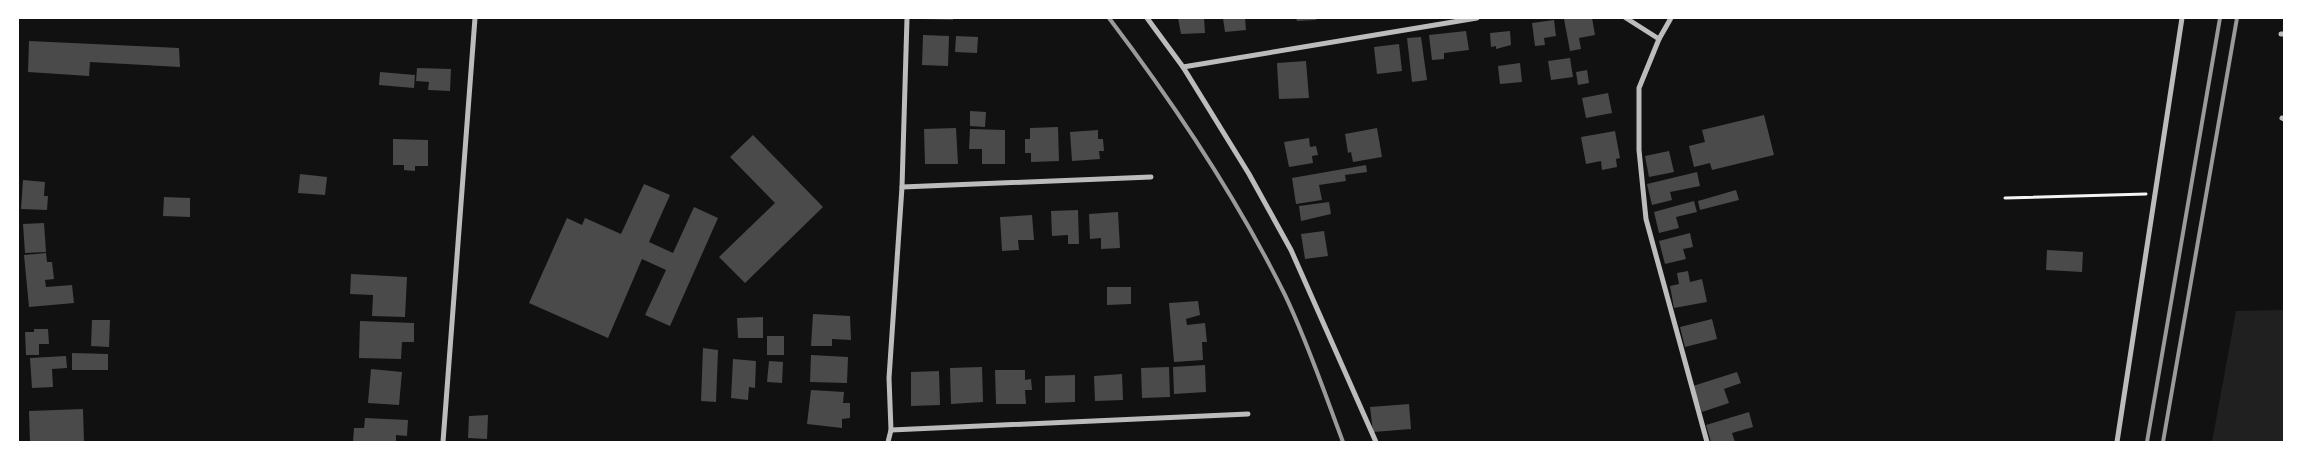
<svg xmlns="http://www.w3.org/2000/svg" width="2302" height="460" viewBox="0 0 2302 460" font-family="Arial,sans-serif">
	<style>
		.green { fill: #202020 }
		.building { fill: #4a4a4a }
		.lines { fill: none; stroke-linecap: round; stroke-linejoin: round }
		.path { stroke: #f5f5f5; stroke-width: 3 }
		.minor { stroke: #bcbcbc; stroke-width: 5 }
		.rail { stroke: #9a9a9a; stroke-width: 4 }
	</style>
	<rect width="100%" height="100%" fill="#111"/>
	<polygon class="green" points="2284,310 2284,442 2212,442 2236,311"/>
	<g class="building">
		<polygon points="923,18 953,18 953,20 923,19"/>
		<polygon points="1178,18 1204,18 1205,33 1181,34"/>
		<polygon points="1223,18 1245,18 1246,30 1225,32"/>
		<polygon points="1296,18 1316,18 1316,20 1297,21"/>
		<polygon points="1572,18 1592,18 1595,35 1579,38 1581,49 1570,51 1564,19"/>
		<polygon points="1554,20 1556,36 1544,38 1545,45 1535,46 1532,23"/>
		<polygon points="1466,31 1469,50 1444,53 1444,59 1432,60 1429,35"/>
		<polygon points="1510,31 1511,45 1496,49 1496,46 1491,47 1490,33"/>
		<polygon points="923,35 949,36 948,66 922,65"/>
		<polygon points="956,36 978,37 977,53 955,52"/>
		<polygon points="1421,37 1427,80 1412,82 1407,38"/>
		<polygon points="29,41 179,48 180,67 90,62 89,76 28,72"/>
		<polygon points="1399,44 1402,71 1377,74 1374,47"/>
		<polygon points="1570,58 1573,77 1551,80 1548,61"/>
		<polygon points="1306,61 1309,98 1279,99 1277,63"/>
		<polygon points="1520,63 1522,82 1500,84 1498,66"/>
		<polygon points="417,68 451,69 450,91 428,90 429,82 416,81"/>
		<polygon points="1587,70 1589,83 1578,85 1576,72"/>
		<polygon points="380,72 415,75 414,88 379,85"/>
		<polygon points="1608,93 1612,113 1586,118 1582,98"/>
		<polygon points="970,111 986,112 985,127 970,126"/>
		<polygon points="1764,115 1774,155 1712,170 1710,163 1694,167 1689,146 1705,142 1702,130"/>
		<polygon points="1058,127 1059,161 1031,162 1031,153 1025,153 1025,139 1030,139 1030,128"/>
		<polygon points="956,128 958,164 925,164 924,129"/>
		<polygon points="1377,128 1382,157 1353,162 1351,152 1348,153 1345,134"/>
		<polygon points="970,129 1005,130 1005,164 982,164 982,149 969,149"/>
		<polygon points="1098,130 1098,139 1103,139 1104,151 1099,151 1100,159 1072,161 1070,132"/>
		<polygon points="1615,131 1620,158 1616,159 1617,167 1602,170 1601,161 1586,164 1581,137"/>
		<polygon points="753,135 823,207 745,283 719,257 775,203 730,157"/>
		<polygon points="1309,138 1310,147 1316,146 1318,155 1312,156 1313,163 1289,167 1284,142"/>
		<polygon points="393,139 428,140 428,166 415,166 415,171 404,170 404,165 393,165"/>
		<polygon points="1669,151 1674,172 1649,177 1645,156"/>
		<polygon points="1366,165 1367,172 1345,175 1346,181 1319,185 1322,200 1296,204 1292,178"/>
		<polygon points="1697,172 1700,186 1670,192 1672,200 1652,205 1647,184"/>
		<polygon points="300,174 327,177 325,195 298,193"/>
		<polygon points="23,180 45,182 44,196 48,196 47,210 21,209"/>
		<polygon points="644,184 670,195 649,242 673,253 694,207 718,218 670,326 645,315 666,270 642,259 608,338 529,303 567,218 582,225 585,218 621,234"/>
		<polygon points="1736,190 1739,200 1700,210 1698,201"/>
		<polygon points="164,197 190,198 190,217 163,216"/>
		<polygon points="1694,201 1697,212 1676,217 1679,228 1659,233 1654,212"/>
		<polygon points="1329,202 1331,214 1301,221 1299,206"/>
		<polygon points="1078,210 1079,244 1068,244 1068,235 1052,236 1051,211"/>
		<polygon points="1118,212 1120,248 1101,249 1101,238 1090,239 1089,214"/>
		<polygon points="1032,215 1034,240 1018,240 1019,250 1002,251 1000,217"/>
		<polygon points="44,223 46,252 25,253 23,224"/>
		<polygon points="1324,231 1328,256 1305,259 1301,234"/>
		<polygon points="1690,233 1693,247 1683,249 1686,259 1665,264 1659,241"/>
		<polygon points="2047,250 2083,252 2082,272 2046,270"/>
		<polygon points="46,253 47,262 52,262 54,279 45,280 46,287 72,285 74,303 29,307 24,255"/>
		<polygon points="1688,271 1690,282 1702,279 1707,302 1674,308 1670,286 1679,284 1677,273"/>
		<polygon points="351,274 407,277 405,317 372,316 373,295 350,294"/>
		<polygon points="1107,287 1131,287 1131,304 1107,305"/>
		<polygon points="1198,301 1200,315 1186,319 1187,325 1205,323 1207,342 1202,342 1203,360 1174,362 1169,303"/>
		<polygon points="813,314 850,316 851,340 832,339 832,346 811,346"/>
		<polygon points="763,317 763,338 738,338 737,318"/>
		<polygon points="1712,319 1717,339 1685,347 1680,327"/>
		<polygon points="92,320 110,320 109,347 91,346"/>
		<polygon points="360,321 414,323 414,342 402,342 401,359 359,358"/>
		<polygon points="34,329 48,329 49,344 39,344 39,355 26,355 25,332 34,332"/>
		<rect x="767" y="336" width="17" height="19"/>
		<polygon points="703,348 718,350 716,402 701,401"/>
		<polygon points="72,353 108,354 108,370 72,370"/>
		<polygon points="811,355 848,357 847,383 810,382"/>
		<polygon points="66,356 67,368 52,369 53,387 32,388 30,358"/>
		<polygon points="733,359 756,361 755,388 749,387 748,400 731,398"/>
		<polygon points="769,361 783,362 782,383 767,382"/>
		<polygon points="1205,365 1206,392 1174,394 1173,367"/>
		<polygon points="982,367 983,402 951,404 950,368"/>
		<polygon points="1169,367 1170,397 1142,398 1141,368"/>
		<polygon points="371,369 402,372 399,405 368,403"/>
		<polygon points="995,370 1025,370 1025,380 1031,379 1032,390 1025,390 1026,404 996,404"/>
		<polygon points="939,371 940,405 911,406 911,372"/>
		<polygon points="1737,372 1741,383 1724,389 1729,403 1702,412 1693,386"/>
		<polygon points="1122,374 1123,400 1095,401 1094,376"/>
		<polygon points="1075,375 1075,402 1045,403 1045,376"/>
		<polygon points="811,390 844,392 843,403 850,403 850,418 842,419 842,428 807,424"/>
		<polygon points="1409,404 1411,429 1373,432 1370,407"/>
		<polygon points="83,409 84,442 30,442 29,411"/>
		<polygon points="1749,412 1753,427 1732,433 1735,442 1711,442 1706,425"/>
		<polygon points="488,415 487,439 468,438 469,416"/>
		<polygon points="365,418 408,420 407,436 396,435 396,442 353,442 354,428 364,428"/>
	</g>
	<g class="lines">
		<polyline class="path" points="2005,198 2146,194"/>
		<g class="minor">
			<polyline points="1147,18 1183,67 1249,174 1291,250 1376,442"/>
			<polyline points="1626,18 1659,39 1671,18"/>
			<polyline points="2281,34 2284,34"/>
			<polyline points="1659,39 1639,88 1639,150 1646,219 1707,442"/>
			<polyline points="1183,67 1477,18"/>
			<polyline points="2282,118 2284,119"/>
			<polyline points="902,187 1151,177"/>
			<polyline points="891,430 1248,414"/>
			<polyline points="443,442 475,18"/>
			<polyline points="888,442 891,430 889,378 902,187 907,18"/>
			<polyline points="2117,442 2182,18"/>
		</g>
		<g class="rail">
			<path d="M 1109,18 C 1175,105 1236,196 1285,295 C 1307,341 1325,394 1343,442"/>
			<polyline points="2147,442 2220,18"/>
			<polyline points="2163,442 2237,18"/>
		</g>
	</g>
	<rect width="2302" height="460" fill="none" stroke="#ffffff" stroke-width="38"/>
</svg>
